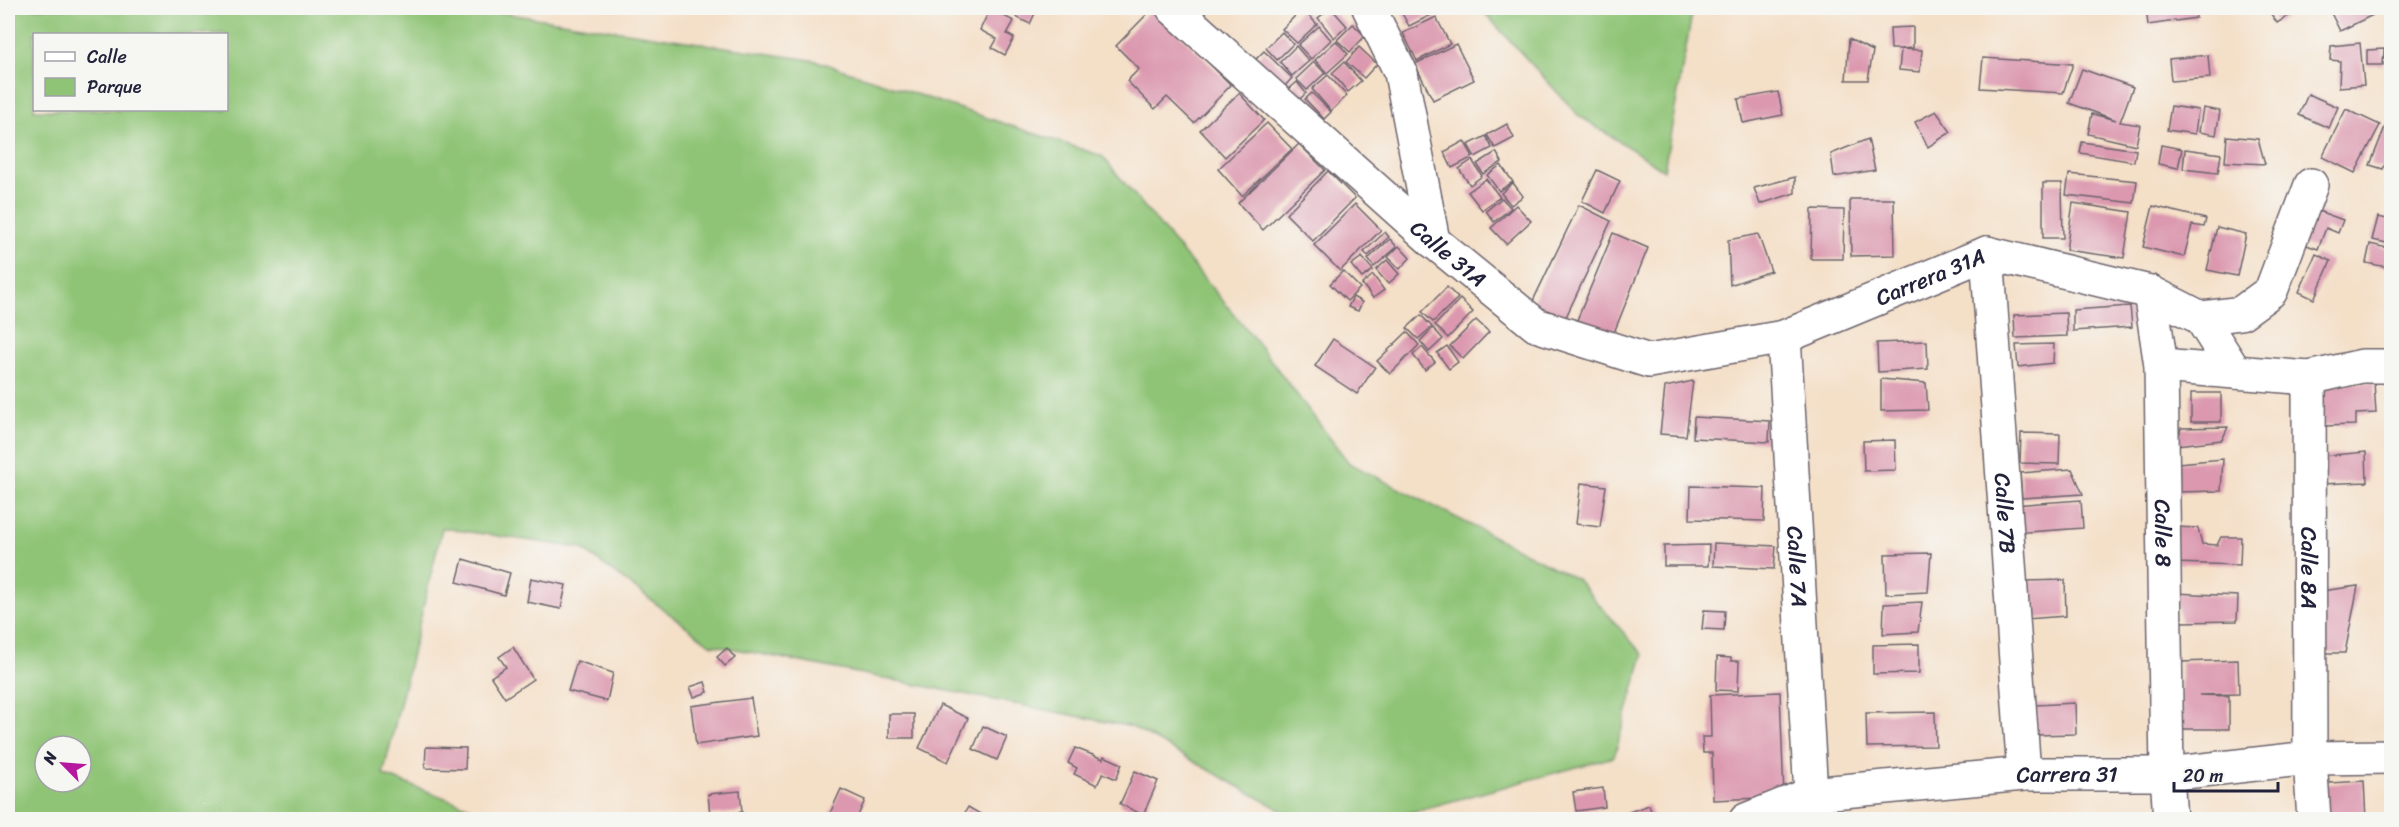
<svg xmlns="http://www.w3.org/2000/svg" width="2399" height="827" viewBox="0 0 2399 827" font-family="Sriracha,sans-serif">
	<style>
		.green { fill: #8fc476; stroke: #587358; stroke-width: 1.5; fill-rule: evenodd }
		.building { fill: #db98af }
		.lines { fill: none; stroke-linecap: round; stroke-linejoin: round }
		.minor-casing { stroke: #6c646c; stroke-width: 36 }
		.minor { stroke: #fff; stroke-width: 33 }
		.labels { text-anchor: middle; stroke-width: 4.5; stroke-linejoin: round; paint-order: stroke }
		.street-label { font-size: 22px; fill: #22223b; stroke: #f6f6f2 }
	</style>
	<rect width="100%" height="100%" fill="#f6f6f2"/>
	<filter id="ink" filterUnits="userSpaceOnUse"><feTurbulence type="fractalNoise" baseFrequency=".0167" numOctaves="2"/><feDisplacementMap in="SourceGraphic" scale="12" xChannelSelector="R" yChannelSelector="G"/><feConvolveMatrix kernelMatrix="1 2 1 2 8 2 1 2 1" color-interpolation-filters="sRGB"/></filter>
	<filter id="wash" filterUnits="userSpaceOnUse"><feTurbulence type="fractalNoise" baseFrequency=".008" numOctaves="4" result="noise"/><feDisplacementMap in="SourceGraphic" scale="24" xChannelSelector="R" yChannelSelector="G"/><feGaussianBlur stdDeviation="1.35" result="paint"/><feColorMatrix in="noise" values="0 0 0 0 0 0 0 0 0 0 0 0 0 0 0 0 0 1.4 0 .05"/><feComposite in="paint" operator="in"/></filter>
	<g filter="url(#wash)">
		<rect width="100%" height="100%" fill="#f4dfc7"/>
		<g class="green">
			<path d="M 8,8 L 469,8 L 817,61 L 1102,156 L 1253,337 L 1349,463 L 1577,579 L 1643,655 L 1614,757 L 1386,819 L 1297,819 L 1132,727 L 710,644 L 581,548 L 442,528 L 383,775 L 502,819 L 8,819 ZM 34,34 L 226,34 L 226,110 L 34,110 ZM 45,746 L 81,746 L 81,782 L 45,782 Z"/>
			<polygon points="1480,8 1693,8 1664,170 1579,116"/>
		</g>
		<g id="blocks">
			<g class="building">
				<polygon points="1020,8 1030,8 1036,11 1030,24 1016,17"/>
				<polygon points="1153,8 1231,85 1194,123 1167,97 1155,109 1127,81 1139,69 1116,46"/>
				<polygon points="1331,8 1347,26 1334,38 1318,18"/>
				<polygon points="1399,8 1445,8 1409,26"/>
				<polygon points="2146,8 2195,8 2196,18 2148,25"/>
				<polygon points="2267,8 2295,8 2297,11 2277,23"/>
				<polygon points="2331,8 2387,8 2340,31 2329,9"/>
				<polygon points="990,9 1014,21 1007,34 1014,38 1005,55 992,48 997,39 980,30"/>
				<polygon points="1302,9 1317,24 1297,43 1282,29"/>
				<polygon points="1436,17 1450,44 1417,61 1403,33"/>
				<polygon points="1353,24 1365,36 1350,52 1337,40"/>
				<polygon points="1319,26 1331,40 1311,59 1298,45"/>
				<polygon points="1913,27 1913,48 1901,49 1922,50 1920,72 1899,70 1901,49 1891,49 1890,28"/>
				<polygon points="1282,32 1293,44 1277,60 1266,48"/>
				<polygon points="1849,39 1873,51 1868,80 1846,80"/>
				<polygon points="1336,41 1348,54 1327,73 1315,60"/>
				<polygon points="2360,43 2364,85 2339,87 2340,61 2330,60 2331,46"/>
				<polygon points="1456,44 1474,80 1433,100 1415,64"/>
				<polygon points="1296,46 1309,61 1292,76 1280,62"/>
				<polygon points="1359,47 1377,64 1364,78 1346,62"/>
				<polygon points="2384,49 2383,65 2367,65 2367,50"/>
				<polygon points="1264,51 1292,78 1284,87 1255,60"/>
				<polygon points="2208,55 2210,78 2171,81 2169,59"/>
				<polygon points="1983,58 2073,64 2063,93 1980,88"/>
				<polygon points="1314,62 1325,73 1307,90 1296,79"/>
				<polygon points="1344,62 1361,81 1348,92 1332,73"/>
				<polygon points="2082,69 2133,87 2120,122 2140,125 2136,145 2088,134 2092,114 2116,120 2069,103"/>
				<polygon points="1328,75 1347,96 1331,111 1312,89"/>
				<polygon points="1297,82 1306,93 1299,100 1288,90"/>
				<polygon points="1778,92 1783,115 1743,123 1738,99"/>
				<polygon points="1239,93 1264,120 1225,157 1200,130"/>
				<polygon points="1312,93 1331,112 1324,119 1305,99"/>
				<polygon points="2308,94 2338,107 2329,128 2299,115"/>
				<polygon points="2171,106 2198,110 2195,134 2167,130"/>
				<polygon points="2203,108 2220,111 2216,135 2199,132"/>
				<polygon points="2346,109 2380,125 2355,173 2322,157"/>
				<polygon points="1936,111 1951,132 1928,147 1915,122"/>
				<polygon points="1267,123 1292,149 1242,196 1218,169"/>
				<polygon points="1507,124 1514,138 1495,148 1487,135"/>
				<polygon points="2385,127 2392,129 2392,150 2383,169 2370,165"/>
				<polygon points="1486,136 1492,148 1475,157 1468,145"/>
				<polygon points="2227,136 2258,139 2265,164 2225,162"/>
				<polygon points="1868,139 1875,170 1834,177 1831,154"/>
				<polygon points="1464,141 1473,157 1452,168 1444,152"/>
				<polygon points="2082,142 2136,150 2134,162 2080,153"/>
				<polygon points="1299,144 1325,170 1263,230 1238,203"/>
				<polygon points="2161,145 2182,149 2178,168 2158,164"/>
				<polygon points="2185,149 2221,154 2218,173 2183,169"/>
				<polygon points="1496,152 1502,162 1483,174 1477,164"/>
				<polygon points="1472,160 1482,176 1470,185 1459,169"/>
				<polygon points="1501,165 1513,182 1499,191 1487,175"/>
				<polygon points="1597,170 1620,181 1605,213 1582,201"/>
				<polygon points="1328,171 1355,198 1313,241 1286,214"/>
				<polygon points="2069,174 2137,181 2134,203 2066,195"/>
				<polygon points="1795,177 1795,193 1760,204 1754,188"/>
				<polygon points="1486,179 1500,197 1482,210 1468,192"/>
				<polygon points="1513,183 1523,196 1511,205 1501,193"/>
				<polygon points="2043,183 2062,183 2063,238 2043,238"/>
				<polygon points="1502,198 1511,208 1494,222 1486,211"/>
				<polygon points="1850,199 1894,199 1895,255 1851,256"/>
				<polygon points="2073,203 2131,212 2124,258 2066,250"/>
				<polygon points="1355,204 1381,230 1340,271 1314,245"/>
				<polygon points="1516,205 1531,221 1506,244 1491,228"/>
				<polygon points="1579,205 1611,221 1565,319 1532,303"/>
				<polygon points="2153,206 2206,219 2204,227 2192,225 2184,257 2143,247"/>
				<polygon points="2310,208 2343,220 2338,233 2326,228 2318,249 2298,242"/>
				<polygon points="1812,209 1844,210 1843,259 1811,259"/>
				<polygon points="2378,217 2392,220 2392,244 2372,240"/>
				<polygon points="2217,227 2246,234 2237,276 2207,270"/>
				<polygon points="1385,232 1389,237 1368,256 1364,252"/>
				<polygon points="1613,233 1648,248 1613,335 1577,320"/>
				<polygon points="1758,234 1771,271 1730,285 1728,240"/>
				<polygon points="1390,239 1397,247 1374,267 1368,259"/>
				<polygon points="2370,244 2392,249 2392,268 2366,263"/>
				<polygon points="1399,246 1410,258 1400,269 1388,257"/>
				<polygon points="2316,254 2331,261 2314,299 2299,292"/>
				<polygon points="1362,257 1373,270 1362,278 1351,265"/>
				<polygon points="1387,260 1399,274 1388,284 1376,270"/>
				<polygon points="1343,271 1360,288 1347,301 1330,284"/>
				<polygon points="1373,275 1384,290 1373,298 1362,284"/>
				<polygon points="1447,287 1458,298 1433,322 1422,312"/>
				<polygon points="1353,297 1362,302 1358,311 1348,307"/>
				<polygon points="1460,299 1473,312 1448,338 1435,325"/>
				<polygon points="2130,306 2132,327 2073,331 2073,310"/>
				<polygon points="2066,313 2067,336 2015,338 2014,315"/>
				<polygon points="1421,315 1432,327 1418,339 1407,328"/>
				<polygon points="1476,320 1489,332 1463,359 1450,346"/>
				<polygon points="1433,328 1443,339 1429,352 1420,341"/>
				<polygon points="1407,332 1419,345 1390,374 1377,361"/>
				<polygon points="1333,339 1375,367 1357,394 1315,366"/>
				<polygon points="1927,341 1928,369 1878,372 1877,343"/>
				<polygon points="2054,344 2053,363 2018,367 2016,345"/>
				<polygon points="1447,346 1458,362 1449,369 1437,353"/>
				<polygon points="1422,347 1435,362 1425,370 1413,355"/>
				<polygon points="1881,379 1926,383 1928,410 1881,411"/>
				<polygon points="1693,381 1686,436 1660,434 1665,387"/>
				<polygon points="2374,382 2376,413 2356,414 2356,425 2322,426 2320,385"/>
				<rect x="2191" y="393" width="30" height="29"/>
				<polygon points="1694,417 1770,421 1769,442 1693,438"/>
				<polygon points="2228,427 2222,440 2177,445 2181,428"/>
				<polygon points="2021,433 2060,434 2059,464 2020,463"/>
				<polygon points="1895,440 1896,470 1864,471 1863,441"/>
				<polygon points="2366,452 2367,482 2321,484 2322,456"/>
				<polygon points="2223,459 2221,491 2176,492 2178,463"/>
				<polygon points="2072,469 2083,494 2022,498 2020,473"/>
				<polygon points="1581,483 1606,486 1600,527 1576,524"/>
				<polygon points="1691,486 1765,488 1764,521 1690,519"/>
				<polygon points="2081,500 2083,528 2014,533 2012,505"/>
				<polygon points="2174,527 2198,528 2202,544 2217,545 2221,537 2241,537 2240,565 2173,563"/>
				<polygon points="1714,543 1776,546 1774,569 1713,566"/>
				<polygon points="1709,545 1708,566 1664,566 1664,546"/>
				<polygon points="1931,553 1928,592 1886,594 1885,554"/>
				<polygon points="463,559 510,573 504,595 457,582"/>
				<polygon points="531,578 566,585 561,609 527,602"/>
				<polygon points="2065,580 2066,616 2026,619 2026,581"/>
				<polygon points="2358,586 2345,653 2323,653 2322,591"/>
				<polygon points="2174,593 2238,596 2237,621 2181,622"/>
				<polygon points="1922,602 1918,632 1883,634 1884,604"/>
				<polygon points="1704,610 1725,611 1724,630 1702,629"/>
				<polygon points="1919,644 1919,673 1873,674 1873,645"/>
				<polygon points="513,647 533,679 505,698 491,677 506,667 499,657"/>
				<polygon points="727,648 735,658 725,666 717,657"/>
				<polygon points="1717,657 1731,658 1731,661 1739,661 1738,691 1716,690"/>
				<polygon points="2238,660 2239,694 2199,695 2229,696 2229,729 2180,729 2181,662"/>
				<polygon points="577,661 613,673 607,701 568,691"/>
				<polygon points="705,682 708,692 694,697 690,687"/>
				<polygon points="1780,692 1784,797 1713,800 1712,753 1703,753 1702,737 1711,737 1710,695"/>
				<polygon points="751,698 757,736 696,745 691,706"/>
				<polygon points="2075,703 2076,734 2035,735 2035,705"/>
				<polygon points="940,705 968,718 948,762 919,748"/>
				<polygon points="1935,712 1936,746 1867,747 1866,713"/>
				<rect x="889" y="714" width="25" height="24"/>
				<polygon points="983,726 1007,737 997,760 973,749"/>
				<polygon points="426,747 466,748 465,769 425,768"/>
				<polygon points="1075,748 1103,759 1104,756 1122,764 1116,779 1103,773 1097,785 1074,774 1077,768 1068,763"/>
				<polygon points="1135,771 1158,781 1143,815 1120,804"/>
				<polygon points="2364,781 2366,820 2316,820 2313,784"/>
				<polygon points="1603,788 1605,807 1576,811 1573,792"/>
				<polygon points="841,789 865,800 856,820 827,820"/>
				<polygon points="740,791 742,812 710,815 708,794"/>
				<polygon points="1649,805 1654,820 1609,820 1609,819"/>
				<polygon points="968,807 982,815 979,820 961,820"/>
			</g>
		</g>
	</g>
	<g filter="url(#ink)">
		<use href="#blocks" fill-opacity="0" stroke="#6c646c" stroke-width="1.5"/>
		<g class="lines">
			<g class="minor-casing">
				<g id="minor">
					<path id="s1" d="M 1173,8 L 1433,241 L 1536,325 L 1649,361 L 1784,337 L 1987,253 L 2150,292 L 2201,318 L 2235,372"/>
					<polyline points="1369,8 1401,73 1433,241"/>
					<path id="s2" d="M 1987,253 L 2024,774"/>
					<path id="s3" d="M 2150,292 L 2161,366 L 2167,774 L 2170,820"/>
					<polyline points="2201,318 2241,313 2271,291 2311,185"/>
					<path id="s4" d="M 1784,337 L 1811,794"/>
					<polyline points="2161,366 2309,378 2362,366 2392,366"/>
					<path id="s5" d="M 2309,378 L 2310,758 L 2314,820"/>
					<path id="s6" d="M 1746,820 L 1811,794 L 2024,774 L 2167,774 L 2310,758 L 2392,757"/>
				</g>
			</g>
			<use href="#minor" class="minor"/>
		</g>
	</g>
	<g class="labels">
		<g class="street-label">
			<text dy="8" stroke="none"><textPath href="#s1" startOffset="369">Calle 31A</textPath></text>
			<text dy="8" stroke="none"><textPath href="#s1" startOffset="896">Carrera 31A</textPath></text>
			<text dy="8" stroke="none"><textPath href="#s2" startOffset="261">Calle 7B</textPath></text>
			<text dy="8" stroke="none"><textPath href="#s3" startOffset="242">Calle 8</textPath></text>
			<text dy="8" stroke="none"><textPath href="#s4" startOffset="230">Calle 7A</textPath></text>
			<text dy="8" stroke="none"><textPath href="#s5" startOffset="190">Calle 8A</textPath></text>
			<text dy="8" stroke="none"><textPath href="#s6" startOffset="327">Carrera 31</textPath></text>
		</g>
	</g>
	<rect width="2399" height="827" fill="none" stroke="#f6f6f2" stroke-width="30"/>
	<rect x="33" y="33" width="195" height="78" fill="#f6f6f2" stroke="#a1a1a9" stroke-width="1.5"/>
	<rect x="45" y="52" width="30" height="9" fill="#ffffff" stroke="#a1a1a9" stroke-width="1.5"/>
	<text x="87" y="63" font-size="18" fill="#22223b">Calle</text>
	<rect x="45" y="78" width="30" height="18" fill="#8fc476" stroke="#a1a1a9" stroke-width="1.5"/>
	<text x="87" y="93" font-size="18" fill="#22223b">Parque</text>
	<g transform="translate(63 764) rotate(295)"><circle r="28" fill="#f6f6f2" stroke="#a1a1a9" stroke-width="1.5"/>
	<path d="M0-4.5L10 22L0 15L-10 22Z" fill="#b5179e"/>
	<text y="-9" font-size="16" font-weight="bold" text-anchor="middle" fill="#22223b">N</text>
	</g>
	<path d="M2174 782v9h104v-9" fill="none" stroke="#22223b" stroke-width="3"/>
	<text x="2183" y="782" font-size="18" fill="#22223b" stroke="#f6f6f2" stroke-width="4.5" paint-order="stroke">20 m</text>
</svg>
